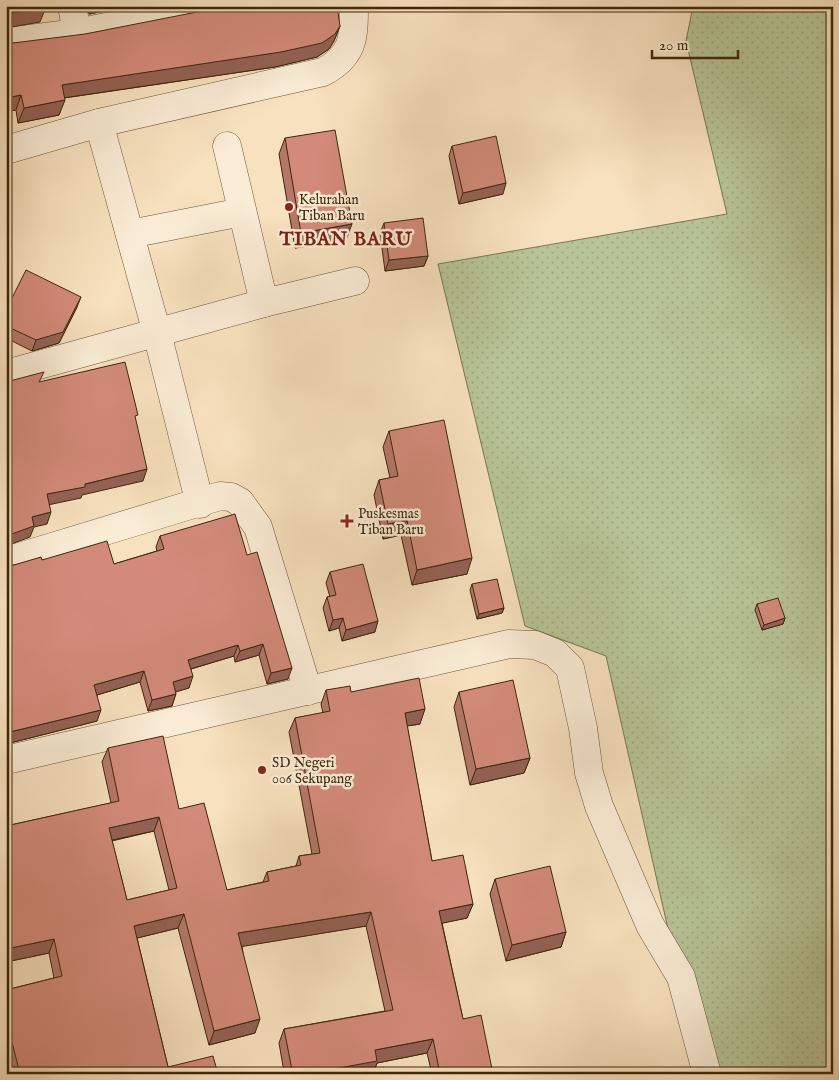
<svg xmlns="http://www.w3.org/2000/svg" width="839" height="1080" viewBox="0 0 839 1080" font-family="'IM FELL English',serif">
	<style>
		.grass { fill: url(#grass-dots); stroke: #7a7651 }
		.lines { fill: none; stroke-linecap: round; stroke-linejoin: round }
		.street-casing { stroke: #6c5638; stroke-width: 29 }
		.street { stroke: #faecd5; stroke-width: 28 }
		.wall { fill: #b57769; stroke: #3d270b; fill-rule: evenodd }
		.shaded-wall { fill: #946155; stroke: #3d270b }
		.building { fill: #d38a7a; stroke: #3d270b; fill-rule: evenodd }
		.poi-dot { fill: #8f2418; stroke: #faecd5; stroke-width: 2 }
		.labels { text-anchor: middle; stroke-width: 5; stroke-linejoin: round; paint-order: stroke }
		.poi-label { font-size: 14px; fill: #3d270b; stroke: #faecd5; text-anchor: start }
		.district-label { font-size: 19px; font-weight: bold; letter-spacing: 1px; fill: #7a1f14; stroke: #faecd5 }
	</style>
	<defs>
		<pattern id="grass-dots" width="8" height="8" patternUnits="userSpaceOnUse" patternTransform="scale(1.25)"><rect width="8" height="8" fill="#b7c497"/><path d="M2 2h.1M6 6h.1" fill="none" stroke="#9ea881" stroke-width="1.8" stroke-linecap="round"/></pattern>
	</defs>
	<rect width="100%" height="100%" fill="#f8e1bf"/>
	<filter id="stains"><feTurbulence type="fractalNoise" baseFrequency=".004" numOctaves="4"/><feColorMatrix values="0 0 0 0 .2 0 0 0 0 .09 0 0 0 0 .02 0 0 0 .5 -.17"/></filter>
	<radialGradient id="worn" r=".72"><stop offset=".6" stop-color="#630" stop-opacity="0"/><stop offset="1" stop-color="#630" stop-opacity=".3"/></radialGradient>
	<polygon class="grass" points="693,6 833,6 833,1074 701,1074 606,656 525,626 438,264 727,214 686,41"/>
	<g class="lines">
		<g class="street-casing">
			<g id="street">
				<polyline points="72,6 77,33"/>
				<polyline points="6,42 77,33 209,6"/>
				<polyline points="99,123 157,333 200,504"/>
				<polyline points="227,146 264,303"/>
				<path d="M 6,150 L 99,123 L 323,72 C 353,56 354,39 354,6"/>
				<polyline points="130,234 242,212"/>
				<polyline points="6,374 264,303 355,281"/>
				<polyline points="6,561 220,496 231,497 240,502 258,527 308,691"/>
				<polyline points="6,760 509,644 535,645 555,653 570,668 583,728 589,773 599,806 650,925 681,977 707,1074"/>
			</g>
		</g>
		<use href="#street" class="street"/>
	</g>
	<g class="wall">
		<polygon points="88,6 130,6 89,14"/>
		<polygon points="340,26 334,41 329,49 317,57 275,67 64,98 59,115 18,123 16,110 6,112 6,42 13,43"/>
		<polygon points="285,138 346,240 295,248 279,154"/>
		<polygon points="452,146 503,194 459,204 449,156"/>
		<polygon points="384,223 428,256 424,266 385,271 380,233"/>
		<polygon points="77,307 59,343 32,351 6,338 6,310"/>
		<polygon points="389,431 467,574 412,585 401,535 383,539 374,495 379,480 390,478 383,447"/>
		<polygon points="160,536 247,555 288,679 267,684 259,655 235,662 234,656 191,669 189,688 176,691 172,706 148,711 140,682 97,695 97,721 6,744 6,565 14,565 42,560 114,564 157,551 156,547"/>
		<polygon points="330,572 375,632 342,641 339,628 329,631 323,608 327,597 330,597 326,583"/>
		<polygon points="472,584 504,608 502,613 477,619 470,590"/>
		<polygon points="757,604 785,618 783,624 762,630 755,610"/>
		<path d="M 326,690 L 351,692 L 420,724 L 407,726 L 432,861 L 473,904 L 467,918 L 442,923 L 463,1019 L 493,1074 L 432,1074 L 427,1053 L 377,1063 L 373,1074 L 277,1074 L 284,1072 L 279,1043 L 284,1029 L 385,1011 L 366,926 L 242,946 L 255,1033 L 209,1045 L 178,928 L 137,938 L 168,1067 L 218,1074 L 11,1074 L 6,1056 L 6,990 L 54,978 L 49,953 L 6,962 L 6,826 L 111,803 L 102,762 L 108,748 L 179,809 L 227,890 L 263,882 L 267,872 L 296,866 L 299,856 L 312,854 L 289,732 L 295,718 L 323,713 L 321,704 ZM 154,831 L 169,890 L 127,900 L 112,841 Z"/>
		<polygon points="459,692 530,758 524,773 470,785 454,707"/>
		<polygon points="495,879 566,932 561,947 506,961 490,894"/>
	</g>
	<g class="shaded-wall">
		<polygon points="92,6 130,6 89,14"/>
		<polygon points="46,7 40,22 6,28 6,14"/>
		<polygon points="340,26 334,41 329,49 317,57 275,67 56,99 62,85"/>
		<polygon points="21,95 16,110 6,112 6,98"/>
		<polygon points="65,100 59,115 18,123 24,108"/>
		<polygon points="506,183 503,194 459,204 463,193"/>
		<polygon points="352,224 346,240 295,248 301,233"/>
		<polygon points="428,256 424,266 385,271 389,260"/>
		<polygon points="81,297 77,307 59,343 32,351 36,340"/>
		<polygon points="147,469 143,481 82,495 81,498 43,506 47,494 85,484"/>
		<polygon points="51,512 47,524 34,527 30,537 6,546 6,536 32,517"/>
		<polygon points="407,520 401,535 383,539 388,524"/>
		<polygon points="472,558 467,574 412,585 417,570"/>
		<polygon points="504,608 502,613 477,619 479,614"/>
		<polygon points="343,618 339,628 329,631 333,620"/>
		<polygon points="785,618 783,624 762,630 764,625"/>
		<polygon points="378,621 375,632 342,641 346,630"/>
		<polygon points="263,644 259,655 235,662 240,651"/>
		<polygon points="238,645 234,656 184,671 188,660"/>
		<polygon points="292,668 288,679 267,684 271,673"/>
		<polygon points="144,671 140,682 90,697 94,685"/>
		<polygon points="193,676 189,688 169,694 173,682"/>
		<polygon points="176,694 172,706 148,711 152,700"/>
		<polygon points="425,709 420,724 400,727 405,713"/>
		<polygon points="101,710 97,721 6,744 10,732"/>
		<polygon points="530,758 524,773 470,785 476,769"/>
		<polygon points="159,817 154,831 103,842 109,828"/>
		<polygon points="473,904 467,918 434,925 439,911"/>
		<polygon points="371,912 366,926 233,948 238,933"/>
		<polygon points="184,914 178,928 129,940 134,926"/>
		<polygon points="566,932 561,947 506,961 512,945"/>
		<polygon points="54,939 49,953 6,962 6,949"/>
		<polygon points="260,1019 255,1033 209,1045 214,1031"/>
		<polygon points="433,1039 427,1053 377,1063 373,1074 322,1074 323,1071 375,1050"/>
		<polygon points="12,1042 7,1056 6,1056 6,1043"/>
	</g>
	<g class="building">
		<polygon points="6,6 46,6 46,7 6,14"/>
		<polygon points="215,6 337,6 340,26 335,34 322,43 281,52 62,85 65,100 24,108 21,95 6,98 6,42 13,43 85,34 197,12"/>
		<polygon points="335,130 352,224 301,233 285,138"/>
		<polygon points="496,136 506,183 463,193 452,146"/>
		<polygon points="423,218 428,256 389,260 384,223"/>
		<polygon points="26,270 81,297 63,332 36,340 6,326 6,310"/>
		<polygon points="125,362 138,415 135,416 147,469 85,484 85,487 47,494 51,512 32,517 34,526 6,536 6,382 44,372 39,382"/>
		<polygon points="444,420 472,558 417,570 407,520 388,524 379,480 398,476 389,431"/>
		<polygon points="235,514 247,555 257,552 292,668 271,673 263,644 240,651 238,645 188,660 193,676 173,682 176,694 152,700 144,671 94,685 101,710 10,732 6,716 6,565 14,565 41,557 42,560 107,541 114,564 164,549 160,536"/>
		<polygon points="363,564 378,621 346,630 343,618 333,620 327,597 336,595 330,572"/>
		<polygon points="497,579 504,608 479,614 472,584"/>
		<polygon points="778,598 785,618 764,625 757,604"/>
		<path d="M 419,678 L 425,709 L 405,713 L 432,861 L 463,855 L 473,904 L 439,911 L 463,1019 L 481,1015 L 493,1074 L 440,1074 L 433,1039 L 375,1050 L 377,1061 L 323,1071 L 324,1074 L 277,1074 L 292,1070 L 284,1029 L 393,1010 L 371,912 L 238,933 L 260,1019 L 214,1031 L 184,914 L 134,926 L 168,1067 L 213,1056 L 218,1074 L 119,1074 L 119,1073 L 114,1074 L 20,1074 L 12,1042 L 6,1043 L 6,990 L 62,976 L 54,939 L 6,949 L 6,826 L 119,801 L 108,748 L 163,736 L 179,809 L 204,803 L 227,890 L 269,881 L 267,872 L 301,865 L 299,856 L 320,853 L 295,718 L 330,711 L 326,690 L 350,686 L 351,692 ZM 159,817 L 177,888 L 127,900 L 109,828 Z"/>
		<polygon points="513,680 530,758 476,769 459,692"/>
		<polygon points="550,866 566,932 512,945 495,879"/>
	</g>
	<g class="poi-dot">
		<circle cx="289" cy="207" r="5"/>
		<path d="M344.5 513.5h5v5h5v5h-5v5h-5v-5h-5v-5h5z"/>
		<circle cx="262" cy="770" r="5"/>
	</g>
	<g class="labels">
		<g class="poi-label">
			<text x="299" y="204">Kelurahan<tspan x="299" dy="16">Tiban Baru</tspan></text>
			<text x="358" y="518">Puskesmas<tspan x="358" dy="16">Tiban Baru</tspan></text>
			<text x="272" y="767">SD Negeri<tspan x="272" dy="16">006 Sekupang</tspan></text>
		</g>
		<g class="district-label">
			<text x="346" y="245">TIBAN BARU</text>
		</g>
	</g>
	<rect width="839" height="1080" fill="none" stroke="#f8e1bf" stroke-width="25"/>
	<rect x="8" y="8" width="824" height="1065" fill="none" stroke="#3d270b" stroke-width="2.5"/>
	<rect x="12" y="12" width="814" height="1055" fill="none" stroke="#3d270b"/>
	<path d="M652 50v8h86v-8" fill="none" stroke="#3d270b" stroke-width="2.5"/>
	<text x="659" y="50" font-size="15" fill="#3d270b" stroke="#faecd5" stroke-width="4" paint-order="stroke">20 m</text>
	<rect width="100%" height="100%" filter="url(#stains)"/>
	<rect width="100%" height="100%" fill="url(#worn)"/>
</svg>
